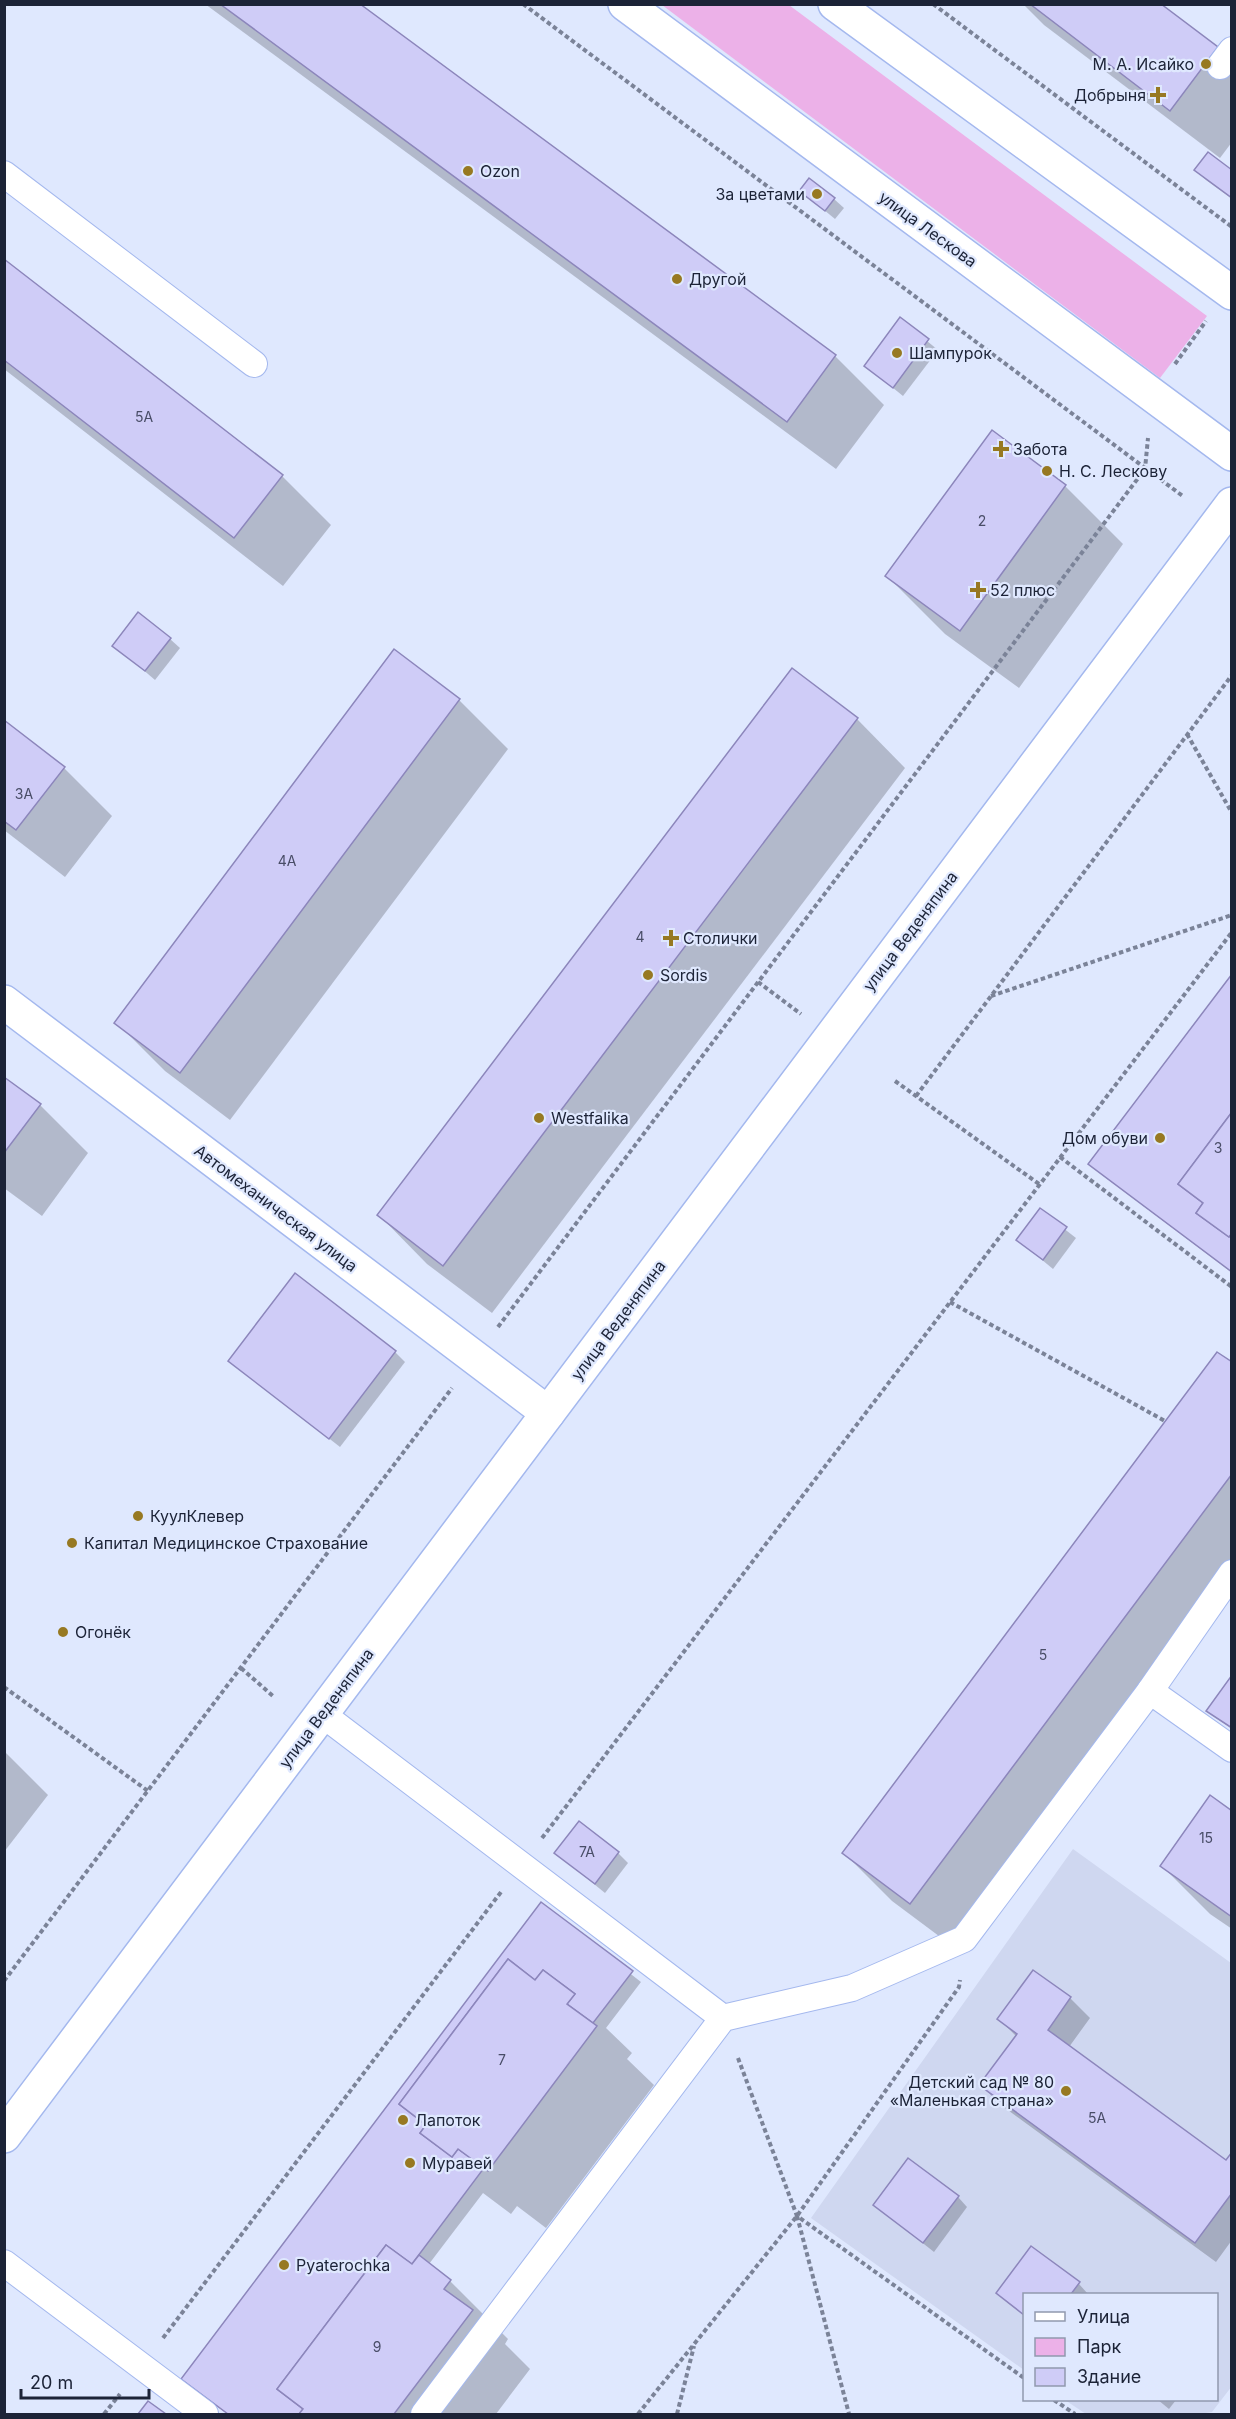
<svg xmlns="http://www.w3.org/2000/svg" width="1236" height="2419" viewBox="0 0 1236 2419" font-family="Inter,sans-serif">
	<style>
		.built { fill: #cfd7f0 }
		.green { fill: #ecb1e8 }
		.shadow { fill: #0003 }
		.building { fill: #cfccf7; stroke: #8c86bb; stroke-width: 1.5 }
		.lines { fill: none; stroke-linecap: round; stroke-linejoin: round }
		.lane-casing { stroke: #a4b8ee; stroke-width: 28 }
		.street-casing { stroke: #a4b8ee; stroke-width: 36 }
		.secondary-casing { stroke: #a4b8ee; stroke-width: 36 }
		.primary-casing { stroke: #a4b8ee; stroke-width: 36 }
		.path { stroke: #7b8398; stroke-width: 4; stroke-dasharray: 4.5 3; stroke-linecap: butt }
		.lane { stroke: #fff; stroke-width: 26 }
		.street { stroke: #fff; stroke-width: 33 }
		.secondary { stroke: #fff; stroke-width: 33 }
		.primary { stroke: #fff; stroke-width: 33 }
		.poi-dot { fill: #977922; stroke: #dfe8fe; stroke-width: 2 }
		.labels { text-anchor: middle; stroke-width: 4.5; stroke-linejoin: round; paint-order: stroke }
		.number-label { font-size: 14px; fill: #494d67 }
		.poi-label { font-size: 16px; fill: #1c2337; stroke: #dfe8fe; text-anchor: start }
		.street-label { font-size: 16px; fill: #1c2337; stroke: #dfe8fe }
	</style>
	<rect width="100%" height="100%" fill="#dfe8fe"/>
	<polygon class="built" points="1073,1849 1231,1963 1232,2386 1212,2412 1200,2414 1086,2414 1065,2400 1216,2400 1216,2294 1024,2294 1024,2370 811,2218"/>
	<polygon class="green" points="662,5 789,5 1207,316 1160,378"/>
	<g class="shadow">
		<polygon points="205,4 357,4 835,356 884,405 836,469"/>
		<polygon points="1023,4 1159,4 1217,48 1232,62 1232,142 1220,158 1044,25"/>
		<polygon points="1196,170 1232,172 1232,199 1206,180"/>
		<polygon points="801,191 834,199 844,208 835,219"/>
		<polygon points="4,261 282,476 331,525 283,586 4,369"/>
		<polygon points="900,319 938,350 903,396 866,366"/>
		<polygon points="1065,486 1123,544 1019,688 945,634 887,576"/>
		<polygon points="170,639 180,648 155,680 114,645"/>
		<polygon points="459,700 508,749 230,1120 165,1071 116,1022"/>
		<polygon points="857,719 905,768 492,1313 427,1264 379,1215"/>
		<polygon points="4,722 64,768 112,816 65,877 4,830"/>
		<polygon points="1232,976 1232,1273 1100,1173 1090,1164"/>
		<polygon points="4,1079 40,1105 88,1153 42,1216 4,1188"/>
		<polygon points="1040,1210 1076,1238 1053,1269 1018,1240"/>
		<polygon points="395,1352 405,1362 340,1447 230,1361"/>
		<polygon points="1232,1364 1232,1588 959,1951 892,1901 844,1853"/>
		<polygon points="1232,1678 1232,1729 1208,1711"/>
		<polygon points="4,1751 48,1795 4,1852"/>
		<polygon points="1232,1812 1232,1929 1210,1914 1162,1866"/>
		<polygon points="556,1853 618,1853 628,1863 605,1893"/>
		<polygon points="541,1904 641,1982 606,2028 632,2053 627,2059 654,2085 546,2228 517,2206 511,2214 483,2193 429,2264 450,2281 508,2339 505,2344 530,2369 496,2414 227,2414 183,2379"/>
		<polygon points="1034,1972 1071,1999 1090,2018 1069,2047 1226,2162 1232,2154 1232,2240 1216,2262 1001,2105 981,2085 1017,2037 999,2019"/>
		<polygon points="958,2197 967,2207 934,2252 875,2205"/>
		<polygon points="1032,2248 1079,2284 1088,2294 1024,2294 1024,2315 1008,2303 998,2293"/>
		<polygon points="1158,2400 1176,2400 1169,2409"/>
	</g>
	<g class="building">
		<polygon points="220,4 360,4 836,355 787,422"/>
		<polygon points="1030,4 1161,4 1218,47 1170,111"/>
		<polygon points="1208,152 1232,170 1232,198 1194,170"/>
		<polygon points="809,178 835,198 825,211 799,191"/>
		<polygon points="4,259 283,475 234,538 4,360"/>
		<polygon points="900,317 929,339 893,388 864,366"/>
		<polygon points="992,430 1066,485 960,631 885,576"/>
		<polygon points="138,612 171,638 145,671 112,646"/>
		<polygon points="394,649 460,699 180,1073 114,1023"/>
		<polygon points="792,668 858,718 443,1266 377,1215"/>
		<polygon points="4,720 65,767 16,830 4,821"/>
		<polygon points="1232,974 1232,1112 1178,1184 1203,1203 1196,1213 1229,1237 1232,1233 1232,1272 1088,1164"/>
		<polygon points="4,1077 41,1104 4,1153"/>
		<polygon points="1232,1112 1232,1233 1229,1237 1196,1213 1203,1203 1178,1184"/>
		<polygon points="1040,1208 1067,1227 1043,1260 1016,1240"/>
		<polygon points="295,1273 396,1351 329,1439 228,1361"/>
		<polygon points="1217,1352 1232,1362 1232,1474 910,1904 842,1853"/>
		<polygon points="1232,1675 1232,1728 1206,1711"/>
		<polygon points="1210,1795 1232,1811 1232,1917 1160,1866"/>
		<polygon points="579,1821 619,1852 595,1884 554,1853"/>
		<polygon points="541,1902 633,1971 593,2023 567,2004 575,1994 543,1970 535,1980 508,1959 399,2104 426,2125 420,2133 452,2157 458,2149 484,2168 412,2264 386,2245 277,2389 303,2409 299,2414 228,2414 181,2379"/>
		<polygon points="508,1959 535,1980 543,1970 575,1994 567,2004 597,2026 488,2171 458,2149 452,2157 420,2133 426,2125 399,2104"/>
		<polygon points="1033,1970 1071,1997 1048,2030 1226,2160 1232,2152 1232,2193 1195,2243 979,2085 1017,2034 997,2019"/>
		<polygon points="908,2158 959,2196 923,2243 873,2205"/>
		<polygon points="386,2245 412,2264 419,2255 451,2280 444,2289 473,2310 394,2414 299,2414 303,2409 277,2389"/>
		<polygon points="1031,2246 1080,2282 1071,2294 1024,2294 1024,2315 996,2293"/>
		<polygon points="148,2401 166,2414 138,2414"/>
	</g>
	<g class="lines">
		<g class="lane-casing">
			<g id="lane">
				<polyline points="1220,66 1232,50"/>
				<polyline points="4,174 254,364"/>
				<polyline points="1150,1691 1232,1749"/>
				<polyline points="322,1714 723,2018"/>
				<polyline points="4,2263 205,2414"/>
				<polyline points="424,2414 723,2018 852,1988 964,1939 1150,1691 1232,1573"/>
			</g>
		</g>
		<g class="street-casing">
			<polyline id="street" points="4,1002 548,1413"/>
		</g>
		<g class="secondary-casing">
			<g id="secondary">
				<polyline points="625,4 1232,454"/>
				<polyline points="835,4 1232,293"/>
			</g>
		</g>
		<g class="primary-casing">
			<polyline id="primary" points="4,2136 1232,504"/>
		</g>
		<g class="path">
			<polyline points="523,4 1184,497"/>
			<polyline points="933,4 1232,227"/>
			<polyline points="1175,364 1206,321"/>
			<polyline points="1187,734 1232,813"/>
			<polyline points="758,982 801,1014"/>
			<polyline points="991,996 1232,915"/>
			<polyline points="895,1081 1039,1184"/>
			<polyline points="916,1096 1232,675"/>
			<polyline points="1060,1157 1232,1287"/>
			<polyline points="950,1302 1165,1421"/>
			<polyline points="498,1327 1145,469 1148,438"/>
			<polyline points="241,1668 273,1696"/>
			<polyline points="4,1687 148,1791"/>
			<polyline points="542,1838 1232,932"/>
			<polyline points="4,1981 452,1388"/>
			<polyline points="738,2058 797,2216 1024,2378"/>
			<polyline points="797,2216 849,2414"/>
			<polyline points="163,2338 501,1892"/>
			<polyline points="1054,2400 1075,2414"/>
			<polyline points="104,2414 120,2394"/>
			<polyline points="638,2414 797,2216 959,1987 960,1980"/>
			<polyline points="677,2414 694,2346"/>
		</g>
		<use href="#lane" class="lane"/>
		<use href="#street" class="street"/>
		<use href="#secondary" class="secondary"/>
		<use href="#primary" class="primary"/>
	</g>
	<g class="poi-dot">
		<circle cx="1206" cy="64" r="6"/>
		<path d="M1155 86h6v6h6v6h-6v6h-6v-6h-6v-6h6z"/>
		<circle cx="468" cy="171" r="6"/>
		<circle cx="817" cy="194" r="6"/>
		<circle cx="677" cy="279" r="6"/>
		<circle cx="897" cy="353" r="6"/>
		<path d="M998 440h6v6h6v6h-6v6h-6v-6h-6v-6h6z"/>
		<circle cx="1047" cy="471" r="6"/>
		<path d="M975 581h6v6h6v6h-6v6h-6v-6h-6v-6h6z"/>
		<path d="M668 929h6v6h6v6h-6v6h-6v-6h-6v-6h6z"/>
		<circle cx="648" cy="975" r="6"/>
		<circle cx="539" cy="1118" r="6"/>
		<circle cx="1160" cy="1138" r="6"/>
		<circle cx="138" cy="1516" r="6"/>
		<circle cx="72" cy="1543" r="6"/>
		<circle cx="63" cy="1632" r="6"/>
		<circle cx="1066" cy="2091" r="6"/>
		<circle cx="403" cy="2120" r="6"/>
		<circle cx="410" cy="2163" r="6"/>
		<circle cx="284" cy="2265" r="6"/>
	</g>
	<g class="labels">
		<g class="number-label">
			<text x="144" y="422">5А</text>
			<text x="982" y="526">2</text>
			<text x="24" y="799">3А</text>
			<text x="287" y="866">4А</text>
			<text x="640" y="942">4</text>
			<text x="1218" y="1153">3</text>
			<text x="1043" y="1660">5</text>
			<text x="1206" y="1843">15</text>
			<text x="587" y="1857">7А</text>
			<text x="502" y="2065">7</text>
			<text x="1097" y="2123">5А</text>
			<text x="377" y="2352">9</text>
		</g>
		<g class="poi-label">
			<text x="1194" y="70" text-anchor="end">М. А. Исайко</text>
			<text x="1146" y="101" text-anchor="end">Добрыня</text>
			<text x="480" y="177">Ozon</text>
			<text x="805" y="200" text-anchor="end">За цветами</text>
			<text x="689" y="285">Другой</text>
			<text x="909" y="359">Шампурок</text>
			<text x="1013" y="455">Забота</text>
			<text x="1059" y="477">Н. С. Лескову</text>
			<text x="990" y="596">52 плюс</text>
			<text x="683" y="944">Столички</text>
			<text x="660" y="981">Sordis</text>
			<text x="551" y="1124">Westfalika</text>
			<text x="1148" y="1144" text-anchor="end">Дом обуви</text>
			<text x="150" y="1522">КуулКлевер</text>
			<text x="84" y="1549">Капитал Медицинское Страхование</text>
			<text x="75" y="1638">Огонёк</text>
			<text x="1054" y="2088" text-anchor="end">Детский сад № 80<tspan x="1054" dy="18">«Маленькая страна»</tspan></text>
			<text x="415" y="2126">Лапоток</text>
			<text x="422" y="2169">Муравей</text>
			<text x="296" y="2271">Pyaterochka</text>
		</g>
		<g class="street-label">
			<text transform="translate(928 229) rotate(36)" y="6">улица Лескова</text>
			<text transform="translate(910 931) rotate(-53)" y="6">улица Веденяпина</text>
			<text transform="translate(276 1208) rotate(37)" y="6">Автомеханическая улица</text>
			<text transform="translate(618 1320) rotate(-53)" y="6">улица Веденяпина</text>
			<text transform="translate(326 1708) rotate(-53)" y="6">улица Веденяпина</text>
		</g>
	</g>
	<rect width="1236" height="2419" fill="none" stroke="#1c2337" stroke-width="12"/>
	<rect x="1023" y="2293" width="195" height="108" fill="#dfe8fe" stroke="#9199ae" stroke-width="1.5"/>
	<rect x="1035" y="2312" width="30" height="9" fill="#ffffff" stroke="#9199ae" stroke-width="1.5"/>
	<text x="1077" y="2323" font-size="18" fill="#1c2337">Улица</text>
	<rect x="1035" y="2338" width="30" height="18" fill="#ecb1e8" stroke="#9199ae" stroke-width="1.5"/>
	<text x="1077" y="2353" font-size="18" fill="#1c2337">Парк</text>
	<rect x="1035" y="2368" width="30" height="18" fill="#cfccf7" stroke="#9199ae" stroke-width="1.5"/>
	<text x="1077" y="2383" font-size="18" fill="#1c2337">Здание</text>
	<path d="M21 2389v9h128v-9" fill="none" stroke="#1c2337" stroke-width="3"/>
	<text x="30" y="2389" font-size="18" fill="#1c2337" stroke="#dfe8fe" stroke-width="4.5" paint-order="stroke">20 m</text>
</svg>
